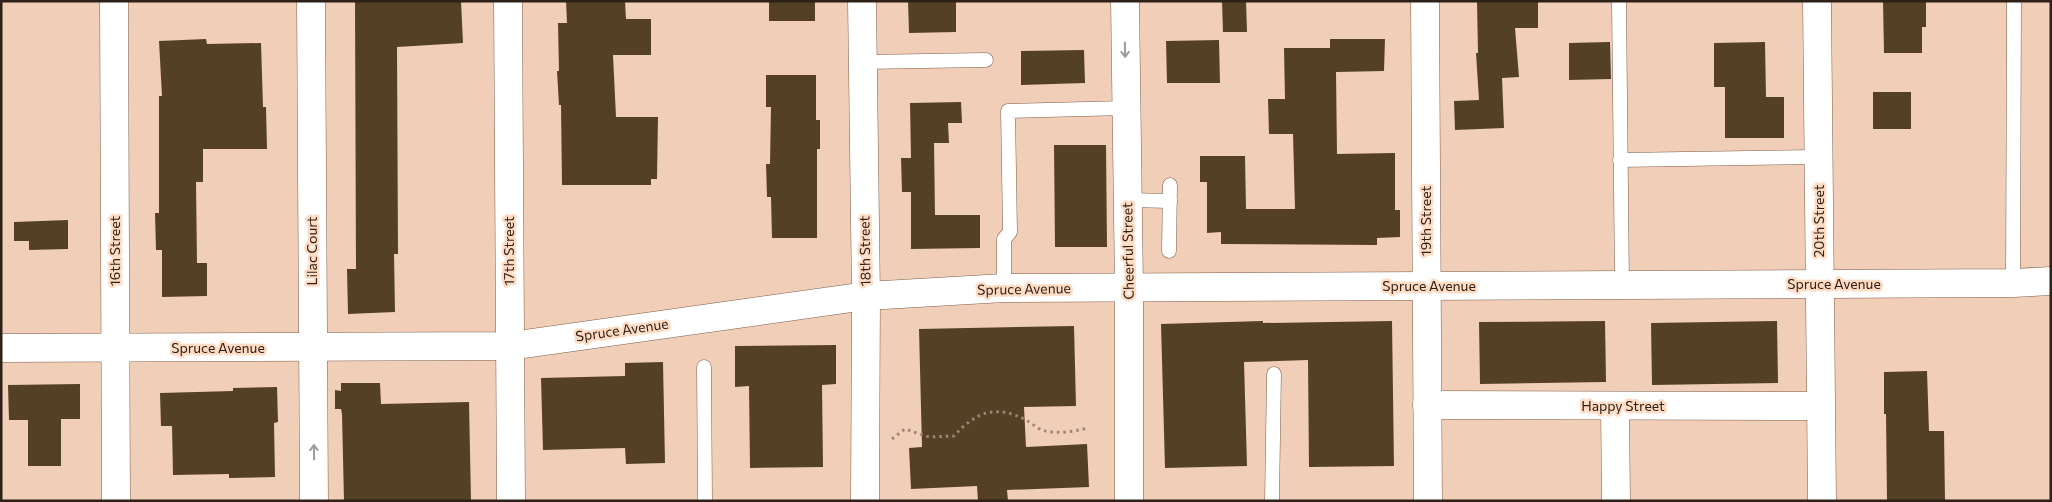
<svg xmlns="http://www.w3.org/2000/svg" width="2052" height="502" viewBox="0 0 2052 502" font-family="Commissioner,sans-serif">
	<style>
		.building { fill: #544125 }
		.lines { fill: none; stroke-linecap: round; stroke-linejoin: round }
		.lane-casing { stroke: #7c5e49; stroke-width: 15 }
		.street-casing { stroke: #7c5e49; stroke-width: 29 }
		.path { stroke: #9f8674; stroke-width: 3; stroke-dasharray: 2.5 4; stroke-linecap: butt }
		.lane { stroke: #fff; stroke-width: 14 }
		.street { stroke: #fff; stroke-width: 28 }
		.oneway { stroke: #a19b97 }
		.labels { text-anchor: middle; stroke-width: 5; stroke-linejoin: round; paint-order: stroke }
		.street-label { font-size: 14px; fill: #2e2118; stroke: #fedbc3 }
	</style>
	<rect width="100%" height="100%" fill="#f1ceb7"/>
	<g class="building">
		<polygon points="355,1 461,1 463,43 397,47 398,254 394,254 395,312 348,314 347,269 356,269"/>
		<polygon points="566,1 625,1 626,19 651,19 651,55 613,55 616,117 658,117 657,179 651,179 651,185 562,185 561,105 559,105 557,71 559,71 558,23 567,23"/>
		<rect x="769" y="1" width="46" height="20"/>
		<polygon points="908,1 956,1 956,32 909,33"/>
		<polygon points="1222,1 1246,1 1247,32 1223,32"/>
		<polygon points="1477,1 1538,1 1538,28 1515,28 1519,77 1502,78 1504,128 1455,130 1454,101 1479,100 1476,53 1478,53"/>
		<polygon points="1883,1 1926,1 1926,27 1922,27 1922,53 1884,53"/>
		<polygon points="206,39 207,44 261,43 263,107 266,107 267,149 203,149 203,182 196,182 197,263 207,263 207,296 162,297 162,250 156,250 155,213 159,213 159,96 162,96 159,41"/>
		<polygon points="1330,39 1385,39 1384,71 1336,72 1337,154 1395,153 1395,210 1400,210 1400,237 1377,238 1377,245 1221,244 1221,232 1207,233 1207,182 1200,182 1200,156 1245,156 1246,209 1295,209 1293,134 1269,134 1268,99 1285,99 1284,48 1330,48"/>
		<polygon points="1219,40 1220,83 1167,83 1166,41"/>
		<polygon points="1610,42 1611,79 1569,80 1569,43"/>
		<polygon points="1765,42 1766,97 1784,97 1784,138 1725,138 1725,87 1714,87 1714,43"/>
		<polygon points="1084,50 1085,83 1021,85 1021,51"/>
		<polygon points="766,75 816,75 816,120 820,120 820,149 817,149 817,238 772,238 771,197 767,197 766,164 770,164 771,107 766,107"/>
		<rect x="1873" y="92" width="38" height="37"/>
		<polygon points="961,102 962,123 948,123 949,143 934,143 935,215 980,215 980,248 911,249 911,192 902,192 901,158 911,158 910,103"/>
		<polygon points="1054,145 1106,145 1107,247 1055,247"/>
		<polygon points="68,220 68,249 29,250 29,241 14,241 14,222"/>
		<polygon points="1263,321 1263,323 1392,321 1394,466 1309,467 1308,360 1244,362 1247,466 1165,468 1161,324"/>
		<polygon points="1605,321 1606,382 1480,384 1479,322"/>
		<polygon points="1777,321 1778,383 1652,385 1651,323"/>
		<polygon points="1074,326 1076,406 1024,407 1026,447 1087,444 1089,487 1007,490 1008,501 978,501 977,486 911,489 909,448 922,447 919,329"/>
		<polygon points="836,345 836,384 822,385 823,467 750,468 749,386 735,387 735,346"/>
		<polygon points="663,362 665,463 626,464 625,448 543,450 541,378 625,376 625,363"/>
		<polygon points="1927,371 1929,431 1944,431 1945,501 1887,501 1886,414 1884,414 1884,372"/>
		<polygon points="341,383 380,383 381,404 469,402 471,501 344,501 342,414 341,409 335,409 335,390 341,391"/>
		<polygon points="80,384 80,419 61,419 61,466 28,466 28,420 9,420 8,385"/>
		<polygon points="277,387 278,422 274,423 275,477 229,478 229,474 173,475 172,426 161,426 160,393 233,391 233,388"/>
	</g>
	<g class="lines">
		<g class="lane-casing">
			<g id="lane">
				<polyline points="1619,1 1622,285"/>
				<polyline points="863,62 986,60"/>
				<polyline points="1620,160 1818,157"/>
				<polyline points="1128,200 1170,201"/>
				<polyline points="1169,251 1170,185"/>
				<polyline points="2013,283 2014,1"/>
				<polyline points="1004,288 1004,239 1010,232 1008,111 1126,108"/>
				<polyline points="704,367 705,501"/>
				<polyline points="1272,501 1274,374"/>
			</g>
		</g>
		<g class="street-casing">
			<g id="street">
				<polyline points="114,1 116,501"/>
				<polyline points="311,1 314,501"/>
				<polyline points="508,1 511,501"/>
				<polyline points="862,1 866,296 865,501"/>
				<polyline points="1125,1 1129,288 1129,501"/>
				<polyline points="1425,1 1428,501"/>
				<polyline points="1817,1 1822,501"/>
				<polyline points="1,348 510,346 866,296 1004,288 2013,283 2051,281"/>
				<polyline points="1427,405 1820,406"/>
				<polyline points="1615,406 1616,501"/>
			</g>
		</g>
		<path class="path" d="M 892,439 L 905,429 L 929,437 L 954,436 C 976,412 995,404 1026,420 C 1031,423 1037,428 1042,430 C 1058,435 1074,431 1089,428"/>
		<use href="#lane" class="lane"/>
		<use href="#street" class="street"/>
	</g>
	<defs><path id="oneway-shaft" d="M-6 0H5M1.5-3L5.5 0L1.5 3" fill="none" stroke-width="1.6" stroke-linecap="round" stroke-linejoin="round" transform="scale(1.25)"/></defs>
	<g class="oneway">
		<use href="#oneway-shaft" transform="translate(1125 50) rotate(89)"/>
		<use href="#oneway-shaft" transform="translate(314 452) rotate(-91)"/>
	</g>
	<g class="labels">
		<g class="street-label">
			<text transform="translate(1426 221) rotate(-90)" y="5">19th Street</text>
			<text transform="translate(1819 221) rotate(-90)" y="5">20th Street</text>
			<text transform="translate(115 251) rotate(-90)" y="5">16th Street</text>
			<text transform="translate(312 251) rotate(-90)" y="5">Lilac Court</text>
			<text transform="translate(509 251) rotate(-90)" y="5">17th Street</text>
			<text transform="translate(865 251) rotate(-91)" y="5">18th Street</text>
			<text transform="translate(1128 251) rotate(-91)" y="5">Cheerful Street</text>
			<text x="1834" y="289">Spruce Avenue</text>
			<text x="1429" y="291">Spruce Avenue</text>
			<text transform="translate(1024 289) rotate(-1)" y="5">Spruce Avenue</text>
			<text transform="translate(622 330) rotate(-8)" y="5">Spruce Avenue</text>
			<text x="218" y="353">Spruce Avenue</text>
			<text x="1623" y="411">Happy Street</text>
		</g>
	</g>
	<rect width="2052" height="502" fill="none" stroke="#2e2118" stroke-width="5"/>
</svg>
